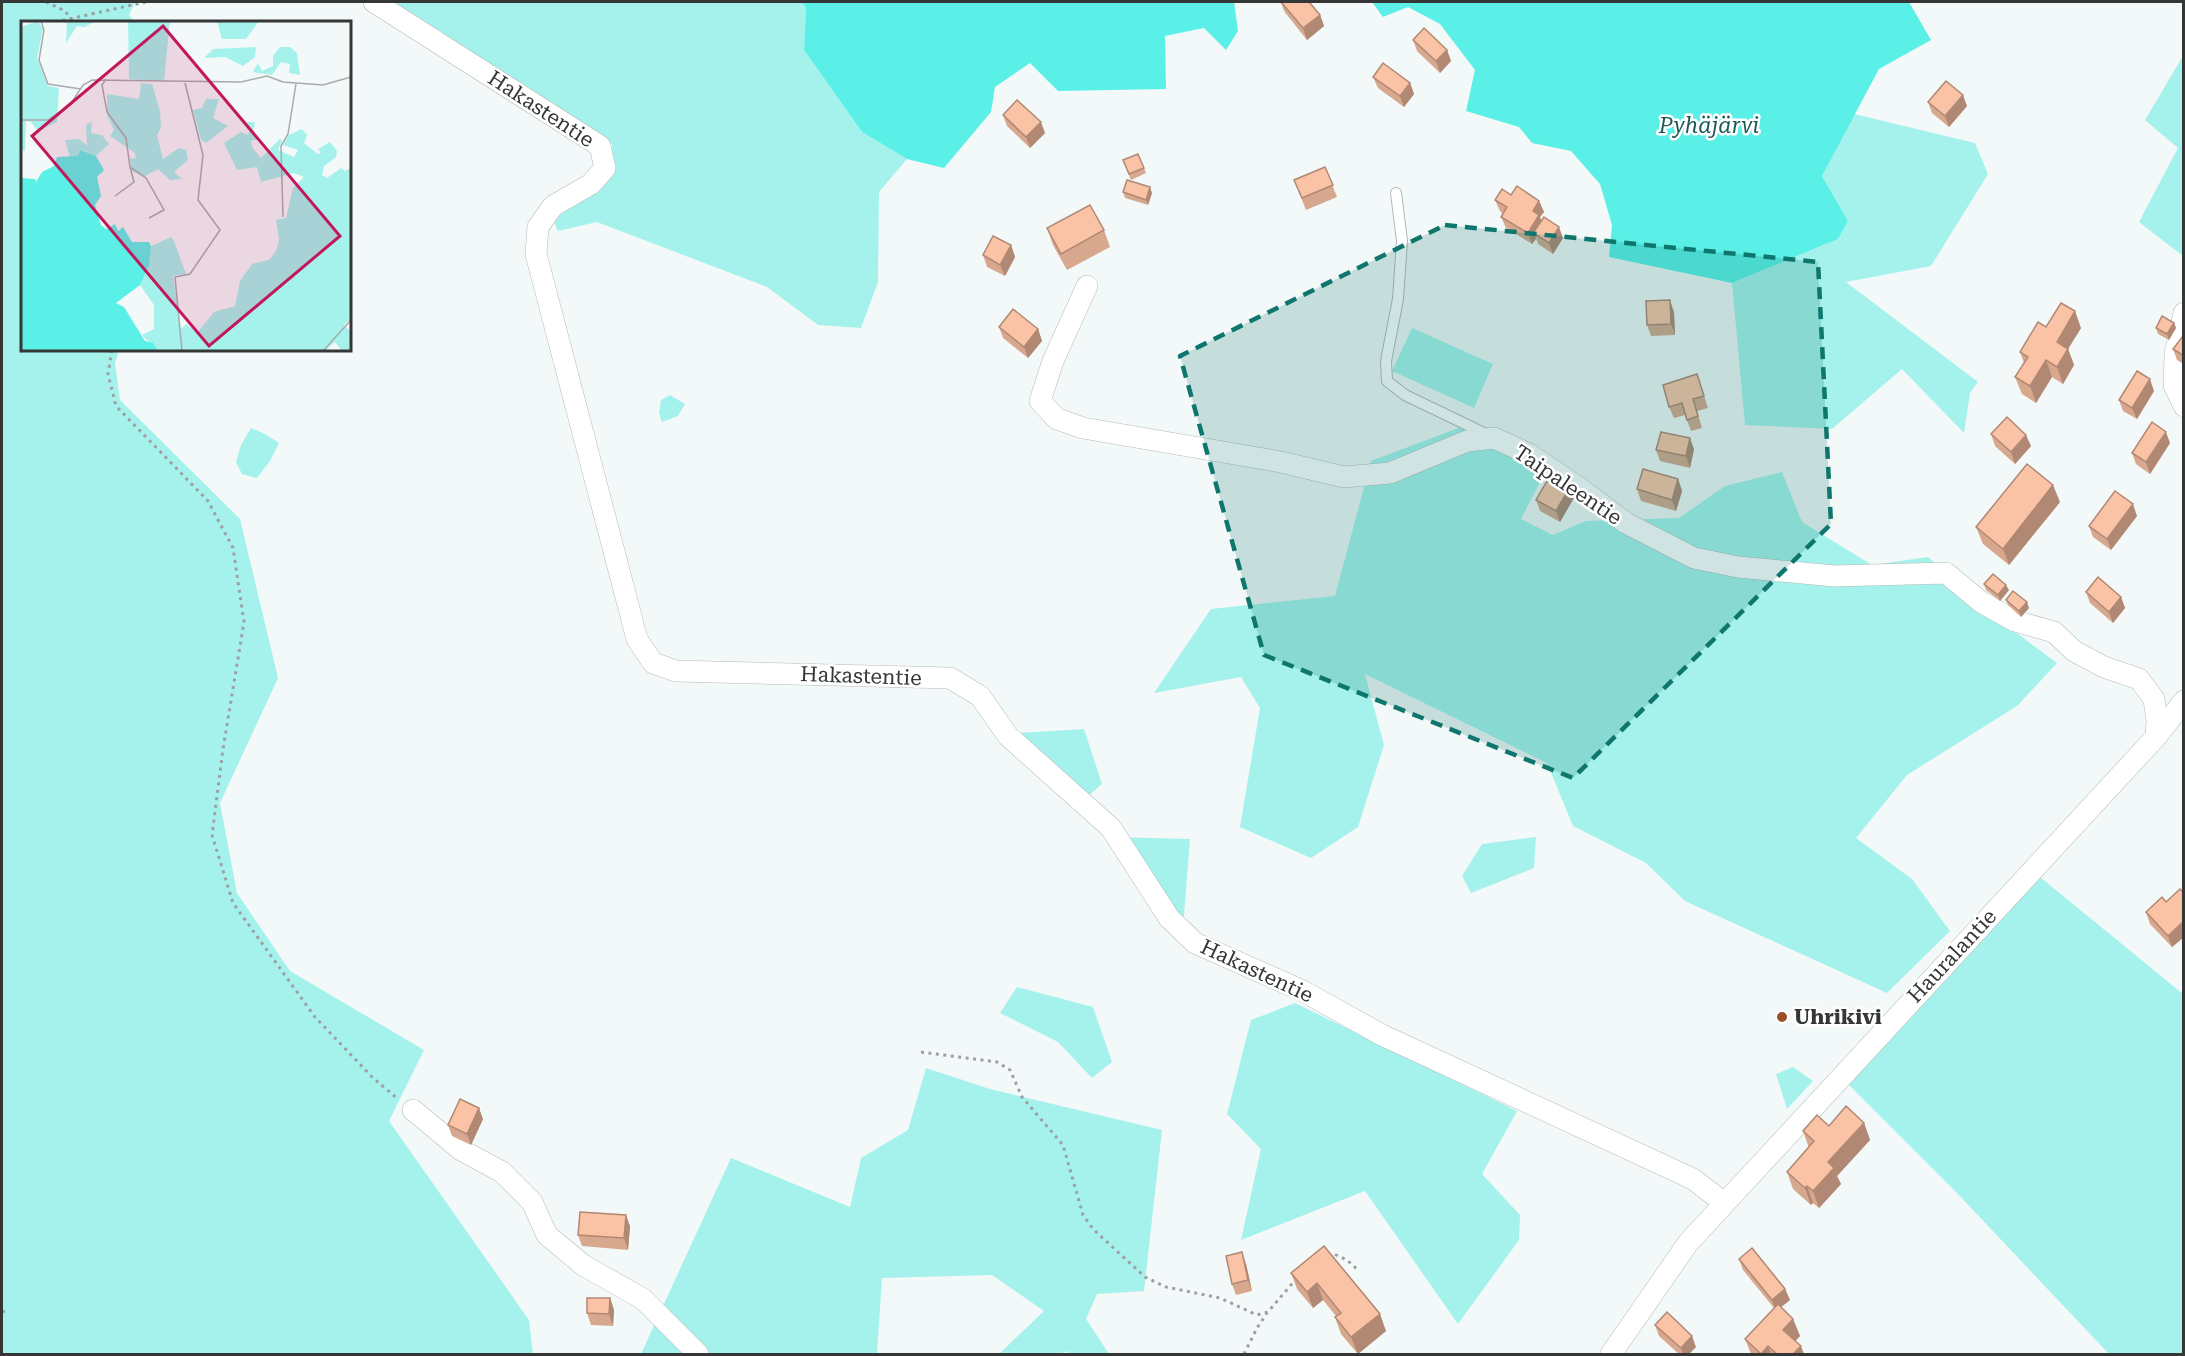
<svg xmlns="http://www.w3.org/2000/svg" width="2185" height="1356" viewBox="0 0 2185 1356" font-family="'Roboto Serif',serif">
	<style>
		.green { fill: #a5f2ec }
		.water { fill: #5bf0e7 }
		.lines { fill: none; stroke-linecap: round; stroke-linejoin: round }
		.service-casing { stroke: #b5baba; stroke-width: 12 }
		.minor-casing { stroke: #b5baba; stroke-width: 22 }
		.path { stroke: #9da0a0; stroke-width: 3; stroke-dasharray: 3 4.5; stroke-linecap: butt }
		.service { stroke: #fff; stroke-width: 10 }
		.minor { stroke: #fff; stroke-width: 21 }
		.wall { fill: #d8a88e }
		.shaded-wall { fill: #b08874 }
		.building { fill: #fbc3a5; stroke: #b08874; stroke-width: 1.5 }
		.marked { fill: #0f766e; fill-opacity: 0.2; stroke: #0f766e; stroke-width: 4.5; stroke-dasharray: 12 8; stroke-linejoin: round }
		.poi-dot { fill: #975128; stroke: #fff; stroke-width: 2 }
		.labels { text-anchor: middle; stroke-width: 5; stroke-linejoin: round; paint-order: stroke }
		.street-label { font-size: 21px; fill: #353737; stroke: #fff }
		.poi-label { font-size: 21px; font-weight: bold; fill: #353737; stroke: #fff; text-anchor: start }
		.water-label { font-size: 22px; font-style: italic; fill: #1c5a56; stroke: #fff }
		.inset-road { fill: none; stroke: #a7abab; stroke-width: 1.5 }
		.view { fill: #c2185b; fill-opacity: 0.15; stroke: #c2185b; stroke-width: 3 }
		.inset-edge { fill: none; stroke: #353737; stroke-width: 3 }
	</style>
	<rect width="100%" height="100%" fill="#f3f8f8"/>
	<g class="green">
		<polygon points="2,2 135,2 129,15 134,22 22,22 22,350 119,350 115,363 120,400 240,519 278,678 220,803 237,893 290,971 424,1050 389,1121 529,1320 533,1354 2,1354"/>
		<polygon points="388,2 802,2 806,8 804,50 862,132 907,159 879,192 878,282 861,328 818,325 767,287 597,222 558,231 553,220 598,189 613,167 612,144"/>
		<polygon points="2183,56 2184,56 2183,256 2139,222 2178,148 2145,120"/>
		<polygon points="1854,114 1975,143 1988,174 1931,266 1846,282 1978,382 1970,393 1964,433 1902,369 1832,429 1745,425 1732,283 1838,239 1848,221 1822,176"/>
		<polygon points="1412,328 1493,364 1474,408 1392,371"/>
		<polygon points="670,395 685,404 678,416 662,422 659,413 661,400"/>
		<polygon points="1461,427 1545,472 1521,519 1553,535 1586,521 1679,518 1725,486 1782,472 1802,522 1872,565 1928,557 2014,631 2057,663 2017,706 1907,775 1856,838 1912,879 1950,931 1887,993 1685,901 1646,863 1573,826 1547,763 1365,674 1384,745 1358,827 1311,858 1240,827 1260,708 1241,677 1154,693 1211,609 1335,596 1371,461"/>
		<polygon points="251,428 265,434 279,443 270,461 257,478 242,474 236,462 241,445"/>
		<polygon points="1084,729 1102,784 1079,804 1018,733"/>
		<polygon points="1112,837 1190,839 1183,927"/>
		<polygon points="1536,837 1534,868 1471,893 1462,876 1482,844"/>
		<polygon points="2040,877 2183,994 2183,1354 2109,1354 1956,1192 1844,1080"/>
		<polygon points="1017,987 1093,1007 1112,1062 1092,1078 1058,1042 1000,1013"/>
		<polygon points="1295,1003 1517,1111 1482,1174 1520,1215 1519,1240 1458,1324 1365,1191 1241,1240 1261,1149 1227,1114 1251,1020"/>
		<polygon points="1793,1067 1813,1081 1787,1109 1776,1074"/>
		<polygon points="926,1068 990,1089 1162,1130 1144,1291 1097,1294 1086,1319 1109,1354 1070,1354 1067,1351 1061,1354 1000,1353 1044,1311 992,1275 882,1278 877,1354 641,1354 731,1158 850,1207 861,1158 908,1130"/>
	</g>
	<g class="water">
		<polygon points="802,2 1234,2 1238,31 1226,50 1204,28 1165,36 1166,89 1058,91 1030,63 995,87 991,112 944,168 907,159 862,132 804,50 806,8"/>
		<polygon points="1372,2 1909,2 1931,40 1879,69 1822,176 1848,221 1838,239 1732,283 1609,257 1612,225 1600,184 1571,151 1532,143 1519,127 1466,111 1475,70 1440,24 1408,7 1383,17"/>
	</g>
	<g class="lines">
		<g class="service-casing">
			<polyline id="service" points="1396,193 1402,241 1398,299 1386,361 1387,381 1405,395 1488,435"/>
		</g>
		<g class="minor-casing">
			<g id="minor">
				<polyline points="374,2 600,146 605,168 591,184 553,206 538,227 536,254 637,639 653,663 676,671 950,678 980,696 1008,736 1111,828 1169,918 1195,943 1303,991 1382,1035 1693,1179 1724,1203"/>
				<polyline points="1087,286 1053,361 1040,401 1057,419 1083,428 1281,462 1344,477 1390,473 1467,441 1494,438 1529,454 1578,487 1626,523 1694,558 1738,567 1835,576 1946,573 1981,602 2015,621 2054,632 2074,651 2104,667 2139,679 2154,699 2157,721 2156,737"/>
				<polyline points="2184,313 2175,354 2174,385 2184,406"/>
				<polyline points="413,1110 461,1150 502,1172 532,1202 547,1235 583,1265 643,1299 698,1354"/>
				<polyline points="1611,1354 1688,1243 2156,737 2184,701"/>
			</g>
		</g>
		<g class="path">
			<polyline points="46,2 65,11 73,22"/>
			<polyline points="55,22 146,2"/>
			<polyline points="112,350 108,374 116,406 208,501 233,548 244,622 223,749 212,835 233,903 315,1017 373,1078 398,1099"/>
			<polyline points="921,1052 997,1062 1010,1070 1022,1097 1063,1145 1083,1215 1093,1229 1145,1277 1166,1287 1220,1298 1257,1315 1268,1312 1296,1279"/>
			<polyline points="1328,1256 1334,1254 1347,1260 1357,1269"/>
			<polyline points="2,1312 7,1310"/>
			<polyline points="1244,1354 1257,1328 1267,1313"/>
		</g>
		<use href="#service" class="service"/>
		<use href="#minor" class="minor"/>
	</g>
	<g class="wall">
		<polygon points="1281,2 1309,2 1320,15 1324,26 1307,40 1284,11"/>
		<polygon points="1413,40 1447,50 1451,61 1440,73 1417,51"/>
		<polygon points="1373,77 1410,83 1414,94 1404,107 1378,88"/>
		<polygon points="1928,102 1967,106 1949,127 1932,113"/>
		<polygon points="1003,115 1045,133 1030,148 1007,126"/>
		<polygon points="1138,154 1146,173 1131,180 1123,160"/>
		<polygon points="1325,167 1337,197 1306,210 1294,180"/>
		<polygon points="1123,192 1152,193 1148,205 1125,198"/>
		<polygon points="1511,195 1539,201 1544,212 1540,217 1541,221 1563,238 1553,254 1538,244 1536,238 1532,244 1506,228 1501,217 1503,214 1500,211 1495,200"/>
		<polygon points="1047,228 1104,230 1110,247 1067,270 1053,245"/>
		<polygon points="1011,245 1015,257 1005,276 987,267 983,255"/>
		<polygon points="1674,312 1675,335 1651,336 1647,325"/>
		<polygon points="2174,323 2176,328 2169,340 2158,334 2156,328"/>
		<polygon points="999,327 1038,329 1042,341 1028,358 1003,338"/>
		<polygon points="2046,327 2081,328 2068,349 2074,365 2063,384 2052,377 2036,403 2022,394 2015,377 2024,363 2020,352"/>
		<polygon points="2184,336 2184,364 2177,360 2173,349"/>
		<polygon points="1697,374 1708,408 1697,411 1702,428 1691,431 1685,415 1674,418 1669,407"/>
		<polygon points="2154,391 2137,419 2123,411 2119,400"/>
		<polygon points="1991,434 2031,446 2015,464 1995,446"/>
		<polygon points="2170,443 2150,474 2136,464 2132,453"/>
		<polygon points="1694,449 1690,468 1660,461 1656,450"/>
		<polygon points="1678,479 1682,491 1676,511 1641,501 1637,489"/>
		<polygon points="1571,485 1575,496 1560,522 1540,511 1536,500"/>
		<polygon points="2060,502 2009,565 1983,544 1976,527"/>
		<polygon points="2137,516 2111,550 2093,537 2089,526"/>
		<polygon points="1984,584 2009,590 2000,601 1986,590"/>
		<polygon points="2086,592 2121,597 2125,608 2113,623 2090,603"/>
		<polygon points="2006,600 2029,608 2021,617 2008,605"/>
		<polygon points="2184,893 2184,937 2172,947 2150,924 2146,912"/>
		<polygon points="483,1119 471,1145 452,1136 448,1125"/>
		<polygon points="1864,1123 1870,1140 1837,1176 1841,1184 1819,1208 1813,1203 1811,1205 1793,1189 1787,1172 1809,1148 1803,1131 1829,1126"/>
		<polygon points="630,1226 628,1250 582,1246 578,1235"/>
		<polygon points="1324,1246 1386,1331 1358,1354 1341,1334 1335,1317 1336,1316 1323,1300 1313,1308 1297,1289 1291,1273"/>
		<polygon points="1739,1259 1785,1289 1790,1300 1781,1307 1793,1319 1800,1336 1795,1341 1804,1354 1751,1354 1745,1339 1774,1308 1743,1270"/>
		<polygon points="1246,1264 1252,1291 1236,1295 1232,1284"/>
		<polygon points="610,1298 614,1310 613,1326 591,1325 587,1313"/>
		<polygon points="1655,1325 1696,1347 1689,1354 1679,1354 1659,1336"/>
	</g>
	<g class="shaded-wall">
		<polygon points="1320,15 1324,26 1307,40 1303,28"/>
		<polygon points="1447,50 1451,61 1440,73 1436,61"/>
		<polygon points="1410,83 1414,94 1404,107 1400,96"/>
		<polygon points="1963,95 1967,106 1949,127 1945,116"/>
		<polygon points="1041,122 1045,133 1030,148 1026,137"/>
		<polygon points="1150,187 1152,193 1148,205 1146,200"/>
		<polygon points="1539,201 1544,212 1540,217 1543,226 1533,233 1536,239 1532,244 1528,233 1533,211"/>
		<polygon points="1559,227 1563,238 1553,254 1549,243"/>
		<polygon points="1011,245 1015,257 1005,276 1000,265"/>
		<polygon points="1670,300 1674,312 1675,335 1671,324"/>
		<polygon points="2075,311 2081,328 2068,349 2074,365 2063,384 2057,367 2057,342"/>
		<polygon points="2174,323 2176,328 2169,340 2167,334"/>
		<polygon points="1038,329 1042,341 1028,358 1024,347"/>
		<polygon points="2046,360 2052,377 2036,403 2030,386"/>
		<polygon points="2150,379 2154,391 2137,419 2132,408"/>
		<polygon points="2166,432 2170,443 2150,474 2146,462"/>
		<polygon points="2026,435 2031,446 2015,464 2011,452"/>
		<polygon points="1690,438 1694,449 1690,468 1686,456"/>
		<polygon points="1678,479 1682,491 1676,511 1672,500"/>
		<polygon points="1571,485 1575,496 1560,522 1556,511"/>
		<polygon points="2053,485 2060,502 2009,565 2003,549"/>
		<polygon points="2133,504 2137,516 2111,550 2107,539"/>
		<polygon points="2006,585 2009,590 2000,601 1998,595"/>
		<polygon points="2121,597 2125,608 2113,623 2109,612"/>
		<polygon points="2027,602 2029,608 2021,617 2019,611"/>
		<polygon points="2184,921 2184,937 2172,947 2168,936"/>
		<polygon points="479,1108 483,1119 471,1145 467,1134"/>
		<polygon points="1864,1123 1870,1140 1837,1176 1841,1184 1819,1208 1813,1191 1828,1162"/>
		<polygon points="1807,1186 1813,1203 1811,1205 1805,1188"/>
		<polygon points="626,1215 630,1226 628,1250 624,1238"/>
		<polygon points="1242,1252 1246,1264 1252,1291 1248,1280"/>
		<polygon points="1317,1283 1323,1300 1313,1308 1307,1292"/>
		<polygon points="1785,1289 1790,1300 1776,1311 1772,1300"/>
		<polygon points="610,1298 614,1310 613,1326 609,1314"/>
		<polygon points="1380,1314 1386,1331 1358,1354 1351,1337"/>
		<polygon points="1793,1319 1800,1336 1790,1347 1783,1330"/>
		<polygon points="1692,1336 1696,1347 1689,1354 1683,1354 1681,1348"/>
		<polygon points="1768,1346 1771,1354 1761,1354"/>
		<polygon points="1801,1346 1804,1354 1793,1354"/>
	</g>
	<g class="building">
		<polygon points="1281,2 1309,2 1320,15 1303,28"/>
		<polygon points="1424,28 1447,50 1436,61 1413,40"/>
		<polygon points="1383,63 1410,83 1400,96 1373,77"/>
		<polygon points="1946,81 1963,95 1945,116 1928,102"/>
		<polygon points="1017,100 1041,122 1026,137 1003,115"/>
		<polygon points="1138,154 1144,168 1129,174 1123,160"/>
		<polygon points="1325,167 1333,185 1302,198 1294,180"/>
		<polygon points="1127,180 1150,187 1146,200 1123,192"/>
		<polygon points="1517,186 1539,201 1533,211 1539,215 1528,233 1501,217 1507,207 1495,200 1502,189 1511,195"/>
		<polygon points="1090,205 1104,230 1061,254 1047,228"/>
		<polygon points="1544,217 1559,227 1549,243 1533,233"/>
		<polygon points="993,236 1011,245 1000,265 983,255"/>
		<polygon points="1670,300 1671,324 1647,325 1646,301"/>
		<polygon points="2061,303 2075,311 2057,342 2068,349 2057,367 2046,360 2030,386 2015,377 2028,357 2020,352 2038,322 2046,327"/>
		<polygon points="1013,309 1038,329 1024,347 999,327"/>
		<polygon points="2162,316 2174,323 2167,334 2156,328"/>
		<polygon points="2183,336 2184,336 2184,356 2173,349"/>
		<polygon points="2137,371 2150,379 2132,408 2119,400"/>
		<polygon points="1697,374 1704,396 1693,399 1698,416 1687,420 1682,403 1669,407 1663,385"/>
		<polygon points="2007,417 2026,435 2011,452 1991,434"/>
		<polygon points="2152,422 2166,432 2146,462 2132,453"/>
		<polygon points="1661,432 1690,438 1686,456 1656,450"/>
		<polygon points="2027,464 2053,485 2003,549 1976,527"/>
		<polygon points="1643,469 1678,479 1672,500 1637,489"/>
		<polygon points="1551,474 1571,485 1556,511 1536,500"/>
		<polygon points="2115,491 2133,504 2107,539 2089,526"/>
		<polygon points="1993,574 2006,585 1998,595 1984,584"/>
		<polygon points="2098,577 2121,597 2109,612 2086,592"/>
		<polygon points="2013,591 2027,602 2019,611 2006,600"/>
		<polygon points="2180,889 2184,893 2184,921 2168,936 2146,912 2162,897 2166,902"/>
		<polygon points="460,1099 479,1108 467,1134 448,1125"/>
		<polygon points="1846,1106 1864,1123 1828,1162 1834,1168 1813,1191 1807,1186 1805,1188 1787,1172 1814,1141 1803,1131 1817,1115 1829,1126"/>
		<polygon points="580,1212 626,1215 624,1238 578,1235"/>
		<polygon points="1324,1246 1380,1314 1351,1337 1335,1317 1341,1313 1317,1283 1307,1292 1291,1273"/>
		<polygon points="1752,1248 1785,1289 1772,1300 1739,1259"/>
		<polygon points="1242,1252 1248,1280 1232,1284 1226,1256"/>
		<polygon points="587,1298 610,1298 609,1314 587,1313"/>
		<polygon points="1778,1304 1793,1319 1783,1330 1801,1346 1793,1354 1777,1354 1768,1346 1761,1354 1745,1339"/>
		<polygon points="1667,1312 1692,1336 1681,1348 1655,1325"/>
	</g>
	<path class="marked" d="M 1445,225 L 1818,262 L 1831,524 L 1573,778 L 1264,655 L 1180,356 Z"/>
	<circle class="poi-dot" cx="1782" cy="1017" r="6"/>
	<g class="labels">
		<g class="street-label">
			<text transform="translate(541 109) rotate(33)" y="7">Hakastentie</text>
			<text transform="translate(1568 485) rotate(34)" y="7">Taipaleentie</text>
			<text transform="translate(861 676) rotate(2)" y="7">Hakastentie</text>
			<text transform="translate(1952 956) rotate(-47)" y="7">Hauralantie</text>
			<text transform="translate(1257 971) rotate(25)" y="7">Hakastentie</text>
		</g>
		<g class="poi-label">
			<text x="1794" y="1024">Uhrikivi</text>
		</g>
		<g class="water-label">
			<text x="1709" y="133">Pyhäjärvi</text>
		</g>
	</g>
	<g transform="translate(21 21)">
		<rect width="330" height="330" fill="#f3f8f8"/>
		<path d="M 17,0 L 22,8 L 16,37 L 27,65 L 38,67 L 36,101 L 17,110 L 10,101 L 5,100 L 4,130 L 0,129 L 0,6 ZM 46,0 L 74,0 L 64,6 L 56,5 L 45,22 ZM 107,0 L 149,0 L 143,60 L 108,58 ZM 196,0 L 238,0 L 225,18 L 201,18 ZM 235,26 L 234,36 L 222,45 L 204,36 L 183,37 L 192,28 ZM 259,26 L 269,26 L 276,32 L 279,54 L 268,52 L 269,43 L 260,41 L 251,54 L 232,51 L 237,42 L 241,50 L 252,45 L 252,35 ZM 120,62 L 131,63 L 139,90 L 140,107 L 136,114 L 142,138 L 158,127 L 165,129 L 167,139 L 153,151 L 161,158 L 149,159 L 137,148 L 122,156 L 111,150 L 109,138 L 115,137 L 114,132 L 89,115 L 93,109 L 86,94 L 86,73 L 118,78 ZM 185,78 L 198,78 L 192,97 L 207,105 L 185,122 L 180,119 L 172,89 L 181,87 ZM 71,101 L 70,112 L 81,114 L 88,123 L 75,135 L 62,129 L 58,135 L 49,137 L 44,119 L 58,118 L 66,124 L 65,104 ZM 225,101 L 234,101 L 232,113 L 238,119 L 230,119 L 231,126 L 240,137 L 259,118 L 261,119 L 257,129 L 273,136 L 277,129 L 262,124 L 268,114 L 281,108 L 286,114 L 283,122 L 297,133 L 300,132 L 297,128 L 309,121 L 316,130 L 315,136 L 303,145 L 301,154 L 306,157 L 320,147 L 324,150 L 330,147 L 330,297 L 323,304 L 330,311 L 330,330 L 321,330 L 314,321 L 304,330 L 137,330 L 121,314 L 133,308 L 133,284 L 119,264 L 130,225 L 150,216 L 153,220 L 165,253 L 152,255 L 160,308 L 165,303 L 176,312 L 193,291 L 214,285 L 219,260 L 231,243 L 248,239 L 255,230 L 258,219 L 255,199 L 265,197 L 272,167 L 283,156 L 273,152 L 240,161 L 236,146 L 216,149 L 203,122 L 220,111 L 227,114 L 229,107 Z" fill="#a5f2ec"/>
		<path d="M 60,129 L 75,135 L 83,149 L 76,156 L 80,175 L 74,184 L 80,204 L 85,208 L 94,203 L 97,210 L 102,206 L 111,221 L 128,221 L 130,225 L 128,244 L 119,264 L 95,282 L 103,286 L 124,320 L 132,322 L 137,330 L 0,330 L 0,157 L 14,158 L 15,161 L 21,151 L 33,145 L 36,136 L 57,135 Z" fill="#5bf0e7"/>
		<path class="inset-road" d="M 20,0 L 23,9 L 18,39 L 27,63 L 60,68M 85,58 L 81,64 L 86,91 L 105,117 L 109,146 L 125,157 L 143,189 L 128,197M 0,99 L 27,99 L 49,84 L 62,64 L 71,59 L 220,61 L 246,55 L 262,61 L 302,64 L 330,56M 94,175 L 113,161 L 109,146M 262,196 L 260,125 L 267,113 L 275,63M 161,330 L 154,256 L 169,253 L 199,209 L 177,179 L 182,134 L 164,62M 302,330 L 330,299"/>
		<path class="view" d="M 142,5 L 319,215 L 188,325 L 11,115 Z"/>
		<rect width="330" height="330" class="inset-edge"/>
	</g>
	<rect width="2185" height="1356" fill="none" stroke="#353737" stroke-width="6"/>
</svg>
